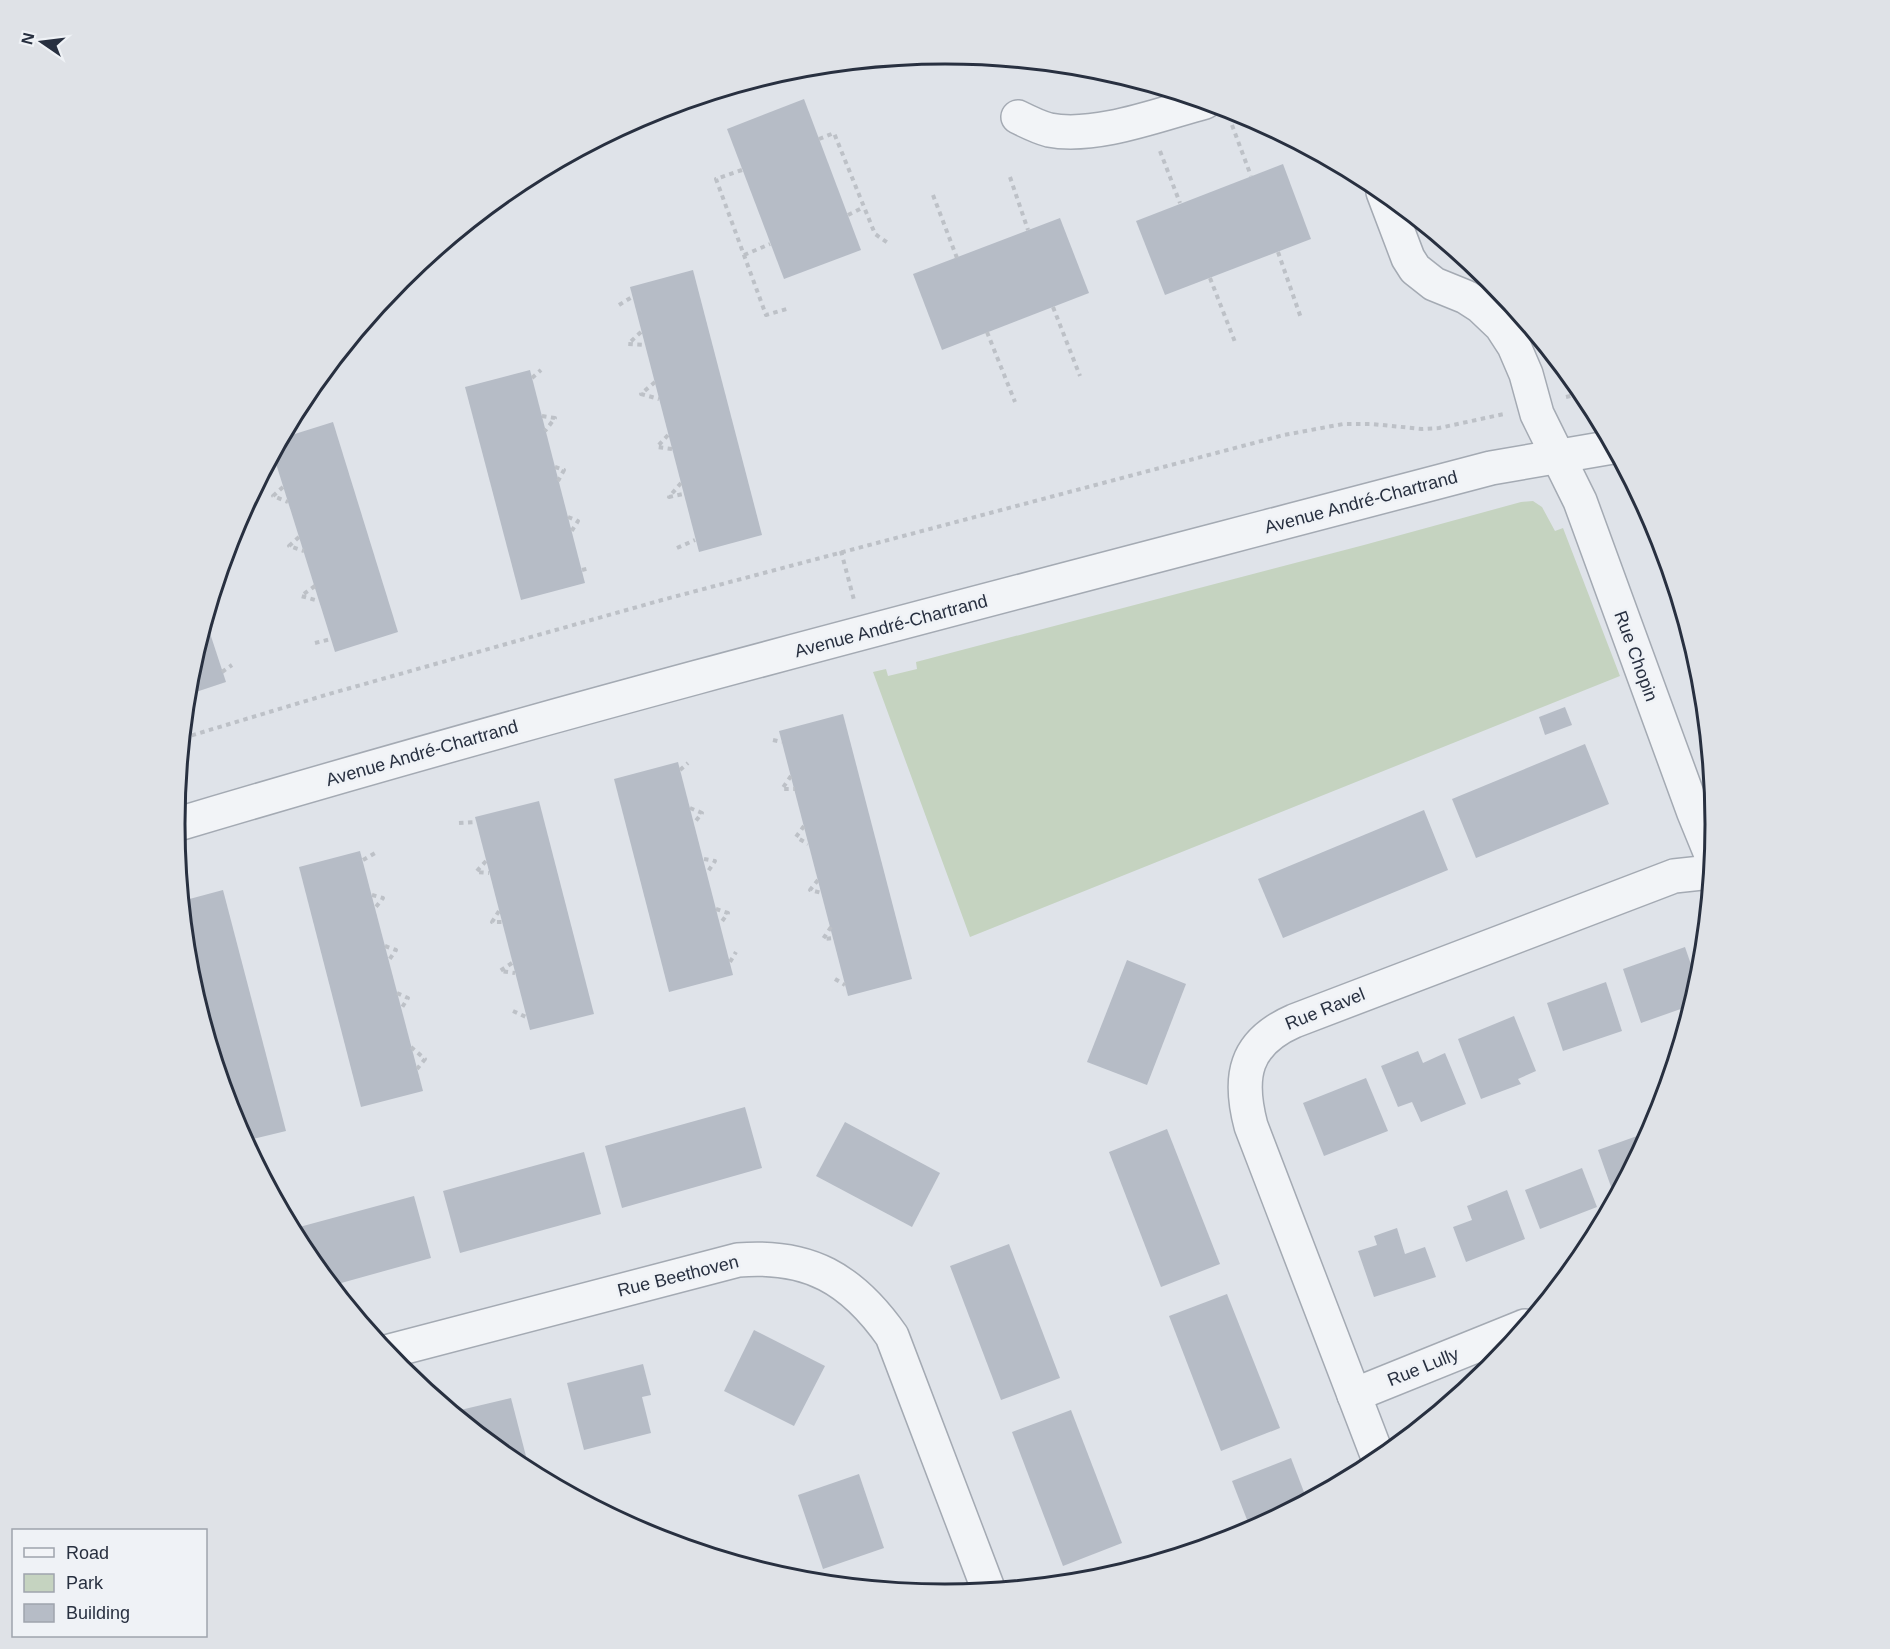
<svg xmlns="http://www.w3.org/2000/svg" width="1890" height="1649" viewBox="0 0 1890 1649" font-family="Helvetica,sans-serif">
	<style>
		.green { fill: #c5d3c0 }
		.building { fill: #b6bcc6 }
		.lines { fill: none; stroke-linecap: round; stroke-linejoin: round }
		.minor-casing { stroke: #a4aab3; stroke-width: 36 }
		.path { stroke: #bdc1c7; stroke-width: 4; stroke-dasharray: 4.5 4.5; stroke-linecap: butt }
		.minor { stroke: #f2f4f7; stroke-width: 33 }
		.labels { text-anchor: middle; stroke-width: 5; stroke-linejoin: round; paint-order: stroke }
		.street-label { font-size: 18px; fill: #283040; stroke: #eff2f6 }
		.rim { fill: none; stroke: #283040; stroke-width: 3 }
	</style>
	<rect width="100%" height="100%" fill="#dfe3e9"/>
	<polygon class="green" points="1533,501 1542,507 1555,531 1563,528 1620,676 970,937 873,672 886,669 888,676 917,669 916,662 1364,545 1521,502"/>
	<g class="building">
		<polygon points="804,99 861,250 784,279 727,129"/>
		<polygon points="1283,164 1311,239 1165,295 1136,221"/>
		<polygon points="1060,218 1089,293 942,350 913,274"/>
		<polygon points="693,270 762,535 699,552 630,287"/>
		<polygon points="530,370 585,583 521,600 465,387"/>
		<polygon points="333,422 398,632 335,652 273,454 282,438"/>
		<polygon points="206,621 226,682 187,695 189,674"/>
		<polygon points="1565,707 1572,725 1545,735 1539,717"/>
		<polygon points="843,714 912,979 848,996 779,731"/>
		<polygon points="1585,744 1609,804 1476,858 1452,799"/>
		<polygon points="678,762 733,975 669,992 614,779"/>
		<polygon points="539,801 594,1014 530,1030 475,817"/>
		<polygon points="1424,810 1448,870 1283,938 1258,879"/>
		<polygon points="360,851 423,1091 361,1107 299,867"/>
		<polygon points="223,890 286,1131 245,1141 233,1119 189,974 182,901"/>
		<polygon points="1685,947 1698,985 1692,1005 1641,1023 1623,969"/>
		<polygon points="1127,960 1186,984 1147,1085 1087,1062"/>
		<polygon points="1606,982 1622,1031 1563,1051 1547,1003"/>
		<polygon points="1514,1016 1536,1071 1518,1079 1521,1084 1481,1099 1458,1039"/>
		<polygon points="1418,1051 1423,1063 1445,1053 1466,1104 1421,1122 1412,1102 1398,1107 1381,1066"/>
		<polygon points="1366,1078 1388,1131 1324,1156 1303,1103"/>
		<polygon points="745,1107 762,1168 622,1208 605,1146"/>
		<polygon points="845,1122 940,1173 912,1227 816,1176"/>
		<polygon points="1167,1129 1220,1264 1161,1287 1109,1152"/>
		<polygon points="1651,1131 1615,1198 1598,1150"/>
		<polygon points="584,1152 601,1214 460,1253 443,1191"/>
		<polygon points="1582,1168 1597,1207 1540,1229 1525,1190"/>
		<polygon points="1507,1190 1525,1239 1466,1262 1453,1227 1472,1220 1467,1206"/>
		<polygon points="414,1196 431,1258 334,1285 331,1286 304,1252 292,1229"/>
		<polygon points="1397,1228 1405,1254 1425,1247 1436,1277 1374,1297 1358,1251 1377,1245 1374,1236"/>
		<polygon points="1009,1244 1060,1378 1001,1400 950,1266"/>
		<polygon points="1227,1294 1280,1428 1221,1451 1169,1316"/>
		<polygon points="754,1330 825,1366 794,1426 724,1391"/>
		<polygon points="643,1364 651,1395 642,1397 651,1433 584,1450 567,1383"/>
		<polygon points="511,1398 528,1464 519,1466 452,1412"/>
		<polygon points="1071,1410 1122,1543 1063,1566 1012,1432"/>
		<polygon points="1291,1458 1307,1500 1251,1530 1232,1481"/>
		<polygon points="859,1474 884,1548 823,1569 798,1495"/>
	</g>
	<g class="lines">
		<g class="minor-casing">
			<g id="minor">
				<path d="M 1018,117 C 1028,122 1038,127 1049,130 C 1096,139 1160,114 1205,102"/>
				<polyline points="1383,192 1408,258 1415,269 1434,284 1466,297 1480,306 1501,326 1514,346 1526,374 1537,414 1580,501 1694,813 1712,857"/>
				<path d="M 175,825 C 610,695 1051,584 1491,468 L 1613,447"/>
				<path d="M 386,1352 L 738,1260 C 809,1254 852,1279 892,1336 L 989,1591"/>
				<polyline points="1354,1395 1525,1326"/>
				<path d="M 1379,1460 L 1251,1126 C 1238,1077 1244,1043 1294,1021 L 1674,876 L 1711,872"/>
			</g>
		</g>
		<g class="path">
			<polyline points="844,64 847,70 879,61"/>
			<polyline points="1232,125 1251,176"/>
			<polyline points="819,139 834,133 875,234 888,243"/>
			<polyline points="1160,151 1180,203"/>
			<polyline points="742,170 716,179 766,315 790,308"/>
			<polyline points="1010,177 1028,230"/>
			<polyline points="933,195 957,258"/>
			<polyline points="848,215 864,207"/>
			<polyline points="1278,252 1301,318"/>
			<polyline points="744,255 770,244"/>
			<polyline points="1210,278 1235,342"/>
			<polyline points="619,305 632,297"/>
			<polyline points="1053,307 1080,376"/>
			<polyline points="641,332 628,344 645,345"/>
			<polyline points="987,332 1015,402"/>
			<polyline points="532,378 541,370"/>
			<polyline points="655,382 641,394 659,399"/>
			<polyline points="1566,397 1583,393"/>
			<polyline points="542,416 555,418 545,431"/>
			<polyline points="668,435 657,447 672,449"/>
			<polyline points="555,467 564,470 558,481"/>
			<polyline points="681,483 669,497 683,494"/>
			<polyline points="283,487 273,496 288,502"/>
			<polyline points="568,517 578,521 571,532"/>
			<polyline points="299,537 289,546 304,551"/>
			<polyline points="677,548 695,540"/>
			<polyline points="841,551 854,600"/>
			<polyline points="582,570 590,568"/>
			<polyline points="315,586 301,596 319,601"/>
			<polyline points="207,617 213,620 209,630"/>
			<polyline points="315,643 331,639"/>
			<polyline points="222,672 232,665"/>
			<polyline points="183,738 329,694 662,600 1284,435 1343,424 1372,424 1422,429 1439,428 1504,414"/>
			<polyline points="773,740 782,742"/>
			<polyline points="680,770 688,763"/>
			<polyline points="791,776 782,789 795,789"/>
			<polyline points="690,808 702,813 694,823"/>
			<polyline points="459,823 476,822"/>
			<polyline points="804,826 796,837 808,844"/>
			<polyline points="704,859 715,861 707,873"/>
			<polyline points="363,860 377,852"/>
			<polyline points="486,861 476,872 489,873"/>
			<polyline points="818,880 810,890 822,893"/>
			<polyline points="372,895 383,898 375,908"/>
			<polyline points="716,909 728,913 720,924"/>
			<polyline points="499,911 492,922 502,922"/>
			<polyline points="831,927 823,939 834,938"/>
			<polyline points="385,946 396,950 389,960"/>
			<polyline points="730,962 736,952"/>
			<polyline points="512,963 500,971 515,973"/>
			<polyline points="835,979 845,985"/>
			<polyline points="397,993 408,998 401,1009"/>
			<polyline points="513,1011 526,1017"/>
			<polyline points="411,1047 425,1059 417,1069"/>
		</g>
		<use href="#minor" class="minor"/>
	</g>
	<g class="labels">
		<g class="street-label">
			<text transform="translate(1361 502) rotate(-15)" y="6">Avenue André-Chartrand</text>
			<text transform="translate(891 626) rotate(-15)" y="6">Avenue André-Chartrand</text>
			<text transform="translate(1636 656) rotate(70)" y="6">Rue Chopin</text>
			<text transform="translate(422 753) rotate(-16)" y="6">Avenue André-Chartrand</text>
			<text transform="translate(1325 1009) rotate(-22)" y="6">Rue Ravel</text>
			<text transform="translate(678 1276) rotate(-14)" y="6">Rue Beethoven</text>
			<text transform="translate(1423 1367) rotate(-22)" y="6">Rue Lully</text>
		</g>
	</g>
	<path d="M0 0H1890V1649H0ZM185 824a760 760 0 1 1 1520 0a760 760 0 1 1-1520 0Z" fill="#dfe2e7" fill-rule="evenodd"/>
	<path class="rim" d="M185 824a760 760 0 1 1 1520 0a760 760 0 1 1-1520 0Z"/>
	<rect x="12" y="1529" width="195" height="108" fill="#eff2f6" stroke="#9fa4ad" stroke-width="1.5"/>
	<rect x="24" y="1548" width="30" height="9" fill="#f2f4f7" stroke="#9fa4ad" stroke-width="1.5"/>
	<text x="66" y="1559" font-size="18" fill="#283040">Road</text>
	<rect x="24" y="1574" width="30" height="18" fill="#c5d3c0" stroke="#9fa4ad" stroke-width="1.5"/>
	<text x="66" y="1589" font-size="18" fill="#283040">Park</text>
	<rect x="24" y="1604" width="30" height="18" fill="#b6bcc6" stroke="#9fa4ad" stroke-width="1.5"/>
	<text x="66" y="1619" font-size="18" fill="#283040">Building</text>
	<g transform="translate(42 42) rotate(284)" stroke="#eff2f6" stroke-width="4.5" paint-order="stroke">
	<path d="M0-4.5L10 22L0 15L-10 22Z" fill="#283040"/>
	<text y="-9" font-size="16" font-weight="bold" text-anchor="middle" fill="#283040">N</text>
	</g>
</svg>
